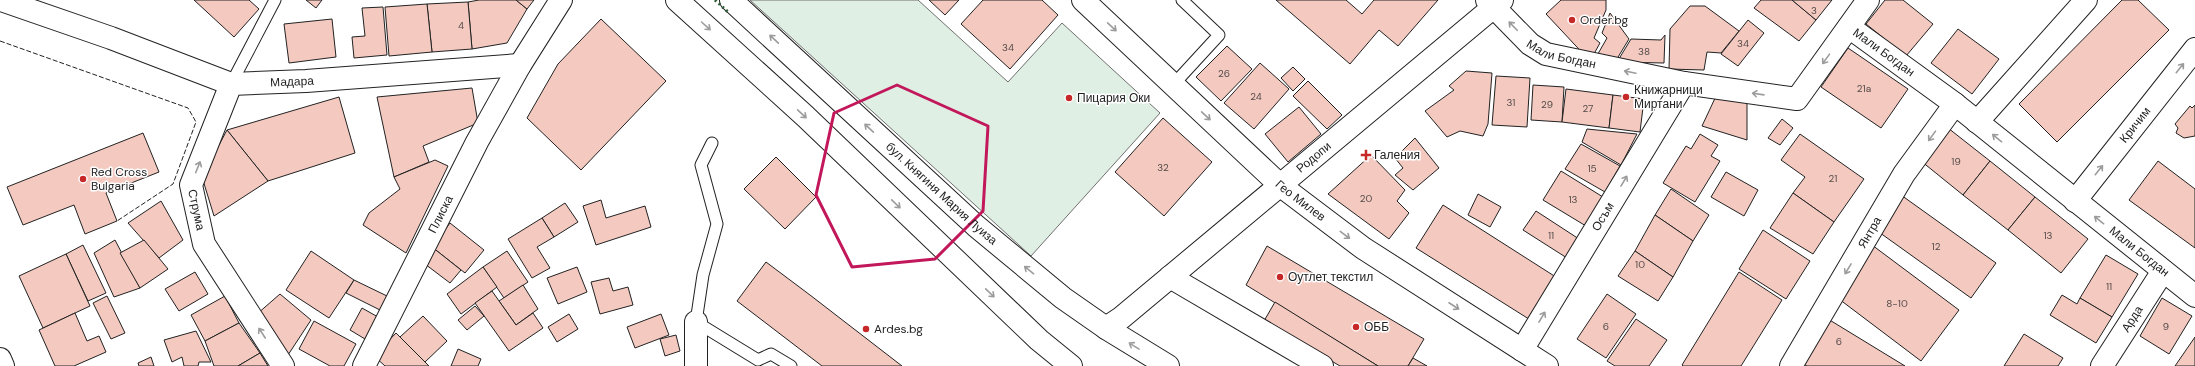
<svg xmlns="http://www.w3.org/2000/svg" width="2195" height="366" viewBox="0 0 2195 366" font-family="'DM Sans',sans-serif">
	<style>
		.green { fill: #e0efe3; stroke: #6f6f6f }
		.building { fill: #f3c9c0; stroke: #222 }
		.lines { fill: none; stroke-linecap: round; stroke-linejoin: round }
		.lane-casing { stroke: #222; stroke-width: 13 }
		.street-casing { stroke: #222; stroke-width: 24 }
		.secondary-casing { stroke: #222; stroke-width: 24 }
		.lane { stroke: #fff; stroke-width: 11 }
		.street { stroke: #fff; stroke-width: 22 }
		.secondary { stroke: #fff; stroke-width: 22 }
		.hedge { stroke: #2f5e38; stroke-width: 3; stroke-dasharray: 2 3; stroke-linecap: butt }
		.fence { stroke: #222; stroke-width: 1; stroke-dasharray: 5 2; stroke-linecap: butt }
		.oneway { stroke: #9c9c9c }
		.marked { fill: none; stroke: #c2185b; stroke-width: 3; stroke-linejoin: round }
		.poi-dot { fill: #c62828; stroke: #fff; stroke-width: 1.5 }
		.labels { text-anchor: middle; stroke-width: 3; stroke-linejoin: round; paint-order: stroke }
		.number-label { font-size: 10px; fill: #564c4a }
		.poi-label { font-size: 12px; fill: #222; stroke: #fff; text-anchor: start }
		.street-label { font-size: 12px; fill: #222; stroke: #fff }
	</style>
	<rect width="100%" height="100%" fill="#fff"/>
	<polygon class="green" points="750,0 918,0 1008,82 1062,23 1160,113 1031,256"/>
	<g class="building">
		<polygon points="194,0 249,0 259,9 234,37"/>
		<polygon points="306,0 322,0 316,8"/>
		<polygon points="479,0 516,0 527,9 507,43 472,49 468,2"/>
		<polygon points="516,0 534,0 527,9"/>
		<polygon points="929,0 959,0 945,15"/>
		<polygon points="983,0 1042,0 1058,15 1010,69 961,24"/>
		<polygon points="1276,0 1346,0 1362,14 1374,0 1438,0 1398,46 1379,30 1350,64"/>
		<polygon points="1561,0 1606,0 1606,10 1594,38 1600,43 1590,61 1546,14"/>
		<polygon points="1761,0 1792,0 1816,20 1799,41 1754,8"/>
		<polygon points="1792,0 1832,0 1816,20"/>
		<polygon points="1885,0 1903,0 1933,24 1906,56 1866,24"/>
		<polygon points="2122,0 2138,0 2169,30 2057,142 2019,104"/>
		<polygon points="468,2 472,49 432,52 427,4"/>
		<polygon points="427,4 432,52 389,56 385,7"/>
		<polygon points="1690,6 1705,6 1739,31 1721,53 1707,52 1704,70 1669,69 1670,29"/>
		<polygon points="383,7 387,55 354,58 352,37 365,36 362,8"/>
		<polygon points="1610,13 1629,39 1615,62 1595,59 1607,38 1602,33"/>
		<polygon points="332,19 336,57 289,63 284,24"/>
		<polygon points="601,19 666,81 581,170 527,118 558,64"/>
		<polygon points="1748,20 1764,33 1738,66 1721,54"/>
		<polygon points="1958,29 1999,59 1972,94 1931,63"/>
		<polygon points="1665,35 1664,63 1617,62 1631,39 1661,40"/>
		<polygon points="1227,46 1252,69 1221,101 1196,77"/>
		<polygon points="1848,48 1908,89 1881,128 1821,87"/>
		<polygon points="1260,63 1289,89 1254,129 1224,103"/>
		<polygon points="1293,67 1305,79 1293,91 1281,78"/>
		<polygon points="1466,71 1492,73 1488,124 1483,136 1460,131 1447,137 1425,111 1454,90 1449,86"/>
		<polygon points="1496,76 1530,78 1527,127 1492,125"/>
		<polygon points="1308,81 1342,115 1327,129 1293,96"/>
		<polygon points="1533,85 1564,87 1562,122 1531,120"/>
		<polygon points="472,88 478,123 423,146 429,162 394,177 377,97"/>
		<polygon points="1566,89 1613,95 1609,128 1562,122"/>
		<polygon points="1717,94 1747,102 1747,140 1702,126"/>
		<polygon points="1613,95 1644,99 1640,132 1609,128"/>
		<polygon points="339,97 355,153 268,181 227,130"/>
		<polygon points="2195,105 2195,136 2184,138 2176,133 2178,128 2175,124 2190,106 2192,108"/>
		<polygon points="1299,107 1321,134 1288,162 1265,134"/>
		<polygon points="1163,118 1212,162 1164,216 1115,172"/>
		<polygon points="1782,119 1793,128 1780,145 1768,138"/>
		<polygon points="1948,128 1990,161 1963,195 1921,161"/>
		<polygon points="1587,129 1637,134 1621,165 1582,142"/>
		<polygon points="227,130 268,181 214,216 202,177"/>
		<polygon points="143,133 159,172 106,193 117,221 85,234 74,205 23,225 7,187"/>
		<polygon points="1700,134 1718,145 1711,156 1720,161 1695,202 1663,183 1686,146 1691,149"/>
		<polygon points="1800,134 1864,179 1834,222 1793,193 1805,177 1781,160"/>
		<polygon points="1415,138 1439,168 1413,190 1395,175 1403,168 1395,158"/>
		<polygon points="1581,144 1620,166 1605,192 1565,169"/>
		<polygon points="1371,155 1405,190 1397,201 1409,213 1389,239 1328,194"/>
		<polygon points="776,157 816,197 785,229 744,189"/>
		<polygon points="435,160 448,166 406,253 363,225 369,213 400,189 394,177"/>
		<polygon points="1990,161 2035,197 2008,230 1963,195"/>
		<polygon points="2158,161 2195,189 2195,248 2129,200"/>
		<polygon points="1561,171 1603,197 1586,226 1543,200"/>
		<polygon points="1726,172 1758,190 1744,216 1711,197"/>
		<polygon points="1671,189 1709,215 1693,241 1655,215"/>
		<polygon points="1793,193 1834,222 1813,254 1770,228"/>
		<polygon points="1478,194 1501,207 1490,227 1468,215"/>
		<polygon points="1901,195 1996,263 1971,298 1876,230"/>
		<polygon points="2035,197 2088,239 2061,273 2008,230"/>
		<polygon points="601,200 606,218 645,206 651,227 596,245 583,206"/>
		<polygon points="161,201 183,240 159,258 128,223"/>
		<polygon points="565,203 578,222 554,237 542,218"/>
		<polygon points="1443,205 1559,279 1532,321 1416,248"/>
		<polygon points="1536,211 1579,239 1567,258 1523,230"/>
		<polygon points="1655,215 1693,241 1673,277 1635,251"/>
		<polygon points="542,218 554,237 537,247 550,268 532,278 508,239"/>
		<polygon points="450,223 484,250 465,273 432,247"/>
		<polygon points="1763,230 1810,261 1786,299 1739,269"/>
		<polygon points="115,240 140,288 114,297 94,253"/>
		<polygon points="144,240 168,269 140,288 120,253"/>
		<polygon points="83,245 106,293 88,301 66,254"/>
		<polygon points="1872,245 1959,310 1921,361 1835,296"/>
		<polygon points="1267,246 1424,339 1408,366 1378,366 1246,285"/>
		<polygon points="432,247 461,270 450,283 421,261"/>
		<polygon points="311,251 354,280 329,318 286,290"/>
		<polygon points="507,251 528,282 504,298 483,267"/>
		<polygon points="1635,251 1673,277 1658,301 1618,276"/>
		<polygon points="66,254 90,306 43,328 19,276"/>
		<polygon points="2106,255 2138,274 2112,317 2080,298"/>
		<polygon points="766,262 810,295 902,366 822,366 737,301"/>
		<polygon points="483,267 497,287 461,314 447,294"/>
		<polygon points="577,267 587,292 558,304 547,278"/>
		<polygon points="195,272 208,294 179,311 165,289"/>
		<polygon points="1739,272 1782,300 1741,366 1683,366 1682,365"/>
		<polygon points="609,278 613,291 628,287 633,305 600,314 591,282"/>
		<polygon points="354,280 387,296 380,310 346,293"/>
		<polygon points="523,285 538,309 516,325 499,301"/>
		<polygon points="492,291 516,325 533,313 543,328 509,351 475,303"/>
		<polygon points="280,294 311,320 288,355 257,314"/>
		<polygon points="1607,294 1636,314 1606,358 1577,339"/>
		<polygon points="2062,295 2077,304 2080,298 2112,317 2096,343 2050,315"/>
		<polygon points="107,296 125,333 111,339 93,303"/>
		<polygon points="225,296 239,323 205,341 191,315"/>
		<polygon points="2162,298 2192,316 2169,354 2140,336"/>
		<polygon points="1275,302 1378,366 1340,366 1264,321"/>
		<polygon points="475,306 484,316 467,330 458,320"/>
		<polygon points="362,308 378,317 365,339 350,330"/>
		<polygon points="75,313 87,341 99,336 106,352 74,366 55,366 39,330"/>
		<polygon points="569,314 578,329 557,342 548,327"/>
		<polygon points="661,314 669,335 635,348 627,327"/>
		<polygon points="423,316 447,341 425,362 400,337"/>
		<polygon points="1636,319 1667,340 1649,366 1615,366 1607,361"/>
		<polygon points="1828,319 1905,366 1807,366 1801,363"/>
		<polygon points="314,321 356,344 344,366 330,366 299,349"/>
		<polygon points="239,323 260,353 238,366 214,366 205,341"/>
		<polygon points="196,331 211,362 199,362 198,366 184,366 182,357 172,362 164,340"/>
		<polygon points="396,333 429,366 385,366 374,356"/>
		<polygon points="2024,334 2063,358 2058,366 2004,366"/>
		<polygon points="676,335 680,351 665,356 660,339"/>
		<polygon points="2195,337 2195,366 2175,366"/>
		<polygon points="458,349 481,359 478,366 451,366"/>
		<polygon points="260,353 268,366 238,366"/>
		<polygon points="151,357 154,366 139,366 138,363"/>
		<polygon points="1413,358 1427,366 1408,366"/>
	</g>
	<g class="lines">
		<g class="lane-casing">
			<g id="lane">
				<polyline points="231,84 275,0"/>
				<polyline points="1173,85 1219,35 1182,0"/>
				<polyline points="712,143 701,165 717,224 703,275 696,322 758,360 771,354 791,366"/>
			</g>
		</g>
		<g class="street-casing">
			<g id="street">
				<path id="s1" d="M 1,0 L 111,38 L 231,84 L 306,81 L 520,65"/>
				<path id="s2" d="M 1083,0 L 1281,186 L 1363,248 L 1547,366"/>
				<path id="s3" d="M 1487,0 L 1530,44 L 1546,54 L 1684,83 L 1797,99 L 1868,0"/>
				<path id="s4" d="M 1849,27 L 1955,104 L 2195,296"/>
				<path id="s5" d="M 231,84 L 191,185 L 204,244 L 283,366"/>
				<polyline points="1977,122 2086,0"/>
				<path id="s6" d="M 2075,201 L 2195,49"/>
				<polyline points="1170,277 1322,366"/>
				<path id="s7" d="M 1106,328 L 1121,318 L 1502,0"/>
				<path id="s8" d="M 1522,350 L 1684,83"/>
				<path id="s9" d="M 364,366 L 477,142 L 520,65 L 561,0"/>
				<polyline points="696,366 696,322"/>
				<path id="s10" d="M 1791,366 L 1904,174 L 1955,104"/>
				<path id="s11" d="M 2102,366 L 2163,271"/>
			</g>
		</g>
		<g class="secondary-casing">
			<g id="secondary">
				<polyline points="677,0 805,116 1039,340 1071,366"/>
				<path id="s12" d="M 731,0 L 976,226 L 1063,298 L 1106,328 L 1168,366"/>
				<polyline points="0,359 3,366"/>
			</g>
		</g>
		<use href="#lane" class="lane"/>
		<use href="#street" class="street"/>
		<use href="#secondary" class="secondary"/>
		<polyline class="hedge" points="715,0 728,12"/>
		<polyline class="fence" points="0,41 188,108 196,122 173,184 117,221"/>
	</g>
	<defs><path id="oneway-shaft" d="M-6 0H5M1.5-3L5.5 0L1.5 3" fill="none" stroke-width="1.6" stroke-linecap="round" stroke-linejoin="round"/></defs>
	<g class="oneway">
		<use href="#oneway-shaft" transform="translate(706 26) rotate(42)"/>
		<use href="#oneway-shaft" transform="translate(1513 26) rotate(-134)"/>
		<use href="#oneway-shaft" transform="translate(1112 27) rotate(43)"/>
		<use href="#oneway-shaft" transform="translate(774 39) rotate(-137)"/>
		<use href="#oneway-shaft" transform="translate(1826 59) rotate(126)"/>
		<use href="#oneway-shaft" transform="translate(2180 68) rotate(-51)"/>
		<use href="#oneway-shaft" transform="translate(1630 72) rotate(-168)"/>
		<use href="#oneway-shaft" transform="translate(1758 94) rotate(-172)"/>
		<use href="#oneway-shaft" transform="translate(802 114) rotate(43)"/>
		<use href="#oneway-shaft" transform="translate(1206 116) rotate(43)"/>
		<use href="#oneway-shaft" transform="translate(869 128) rotate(-137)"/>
		<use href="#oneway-shaft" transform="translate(1932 136) rotate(126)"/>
		<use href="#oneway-shaft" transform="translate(1997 138) rotate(-141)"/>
		<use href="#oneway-shaft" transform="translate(198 167) rotate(-68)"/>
		<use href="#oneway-shaft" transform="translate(2099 170) rotate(-51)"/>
		<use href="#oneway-shaft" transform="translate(1624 181) rotate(-59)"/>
		<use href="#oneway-shaft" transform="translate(896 204) rotate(44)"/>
		<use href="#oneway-shaft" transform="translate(2099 220) rotate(-141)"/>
		<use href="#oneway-shaft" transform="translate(1345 235) rotate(37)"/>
		<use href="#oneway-shaft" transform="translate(1848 269) rotate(121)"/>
		<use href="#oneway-shaft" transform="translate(1029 270) rotate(-141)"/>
		<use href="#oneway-shaft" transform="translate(990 293) rotate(44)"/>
		<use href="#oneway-shaft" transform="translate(1454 306) rotate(33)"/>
		<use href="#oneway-shaft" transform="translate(1542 317) rotate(-59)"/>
		<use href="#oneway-shaft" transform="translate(262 333) rotate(-123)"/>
		<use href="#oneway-shaft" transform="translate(1134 346) rotate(-148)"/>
	</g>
	<path class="marked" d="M 897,85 L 988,126 L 983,211 L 935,259 L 852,267 L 816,195 L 834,113 Z"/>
	<g class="poi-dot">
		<circle cx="1572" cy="20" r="4"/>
		<circle cx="1626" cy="97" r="4"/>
		<circle cx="1069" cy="98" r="4"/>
		<path d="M1364 149h4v4h4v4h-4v4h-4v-4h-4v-4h4z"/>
		<circle cx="83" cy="179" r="4"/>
		<circle cx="1280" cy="277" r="4"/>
		<circle cx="1356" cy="327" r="4"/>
		<circle cx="866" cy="329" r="4"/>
	</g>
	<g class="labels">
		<g class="number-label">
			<text x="1814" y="14">3</text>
			<text x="461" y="29">4</text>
			<text x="1743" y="47">34</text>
			<text x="1008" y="51">34</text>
			<text x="1644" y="55">38</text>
			<text x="1224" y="77">26</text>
			<text x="1864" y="92">21a</text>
			<text x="1256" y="100">24</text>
			<text x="1511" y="106">31</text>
			<text x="1547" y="108">29</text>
			<text x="1588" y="112">27</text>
			<text x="1956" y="165">19</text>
			<text x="1163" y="171">32</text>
			<text x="1592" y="172">15</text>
			<text x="1833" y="182">21</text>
			<text x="1366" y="202">20</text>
			<text x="1573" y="203">13</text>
			<text x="1551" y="239">11</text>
			<text x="2048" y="239">13</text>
			<text x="1936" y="250">12</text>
			<text x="1640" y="268">10</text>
			<text x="2109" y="290">11</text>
			<text x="1897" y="307">8-10</text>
			<text x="1606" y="330">6</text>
			<text x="2166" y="330">9</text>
			<text x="1839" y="345">6</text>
		</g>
		<g class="poi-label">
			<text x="1580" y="24">Order.bg</text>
			<text x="1634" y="94">Книжарници<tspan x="1634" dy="14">Миртани</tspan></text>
			<text x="1077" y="102">Пицария Оки</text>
			<text x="1374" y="159">Галения</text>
			<text x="91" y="176">Red Cross<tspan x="91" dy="14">Bulgaria</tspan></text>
			<text x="1288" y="281">Оутлет текстил</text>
			<text x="1364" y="331">ОББ</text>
			<text x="874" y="333">Ardes.bg</text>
		</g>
		<g class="street-label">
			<text dy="4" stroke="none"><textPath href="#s3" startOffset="95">Мали Богдан</textPath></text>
			<text dy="4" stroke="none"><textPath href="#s4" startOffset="43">Мали Богдан</textPath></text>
			<text dy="4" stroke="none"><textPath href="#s1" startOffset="306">Мадара</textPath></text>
			<text dy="4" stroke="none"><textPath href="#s6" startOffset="97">Кричим</textPath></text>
			<text dy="4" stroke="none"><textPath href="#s7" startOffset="269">Родопи</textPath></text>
			<text dy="4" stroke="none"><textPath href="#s12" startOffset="286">бул. Княгиня Мария Луиза</textPath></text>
			<text dy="4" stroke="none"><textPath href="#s2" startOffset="296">Гео Милев</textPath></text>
			<text dy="4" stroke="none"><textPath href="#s5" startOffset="134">Струма</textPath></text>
			<text dy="4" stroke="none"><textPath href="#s9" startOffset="170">Плиска</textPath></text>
			<text dy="4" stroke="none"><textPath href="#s8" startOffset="156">Осъм</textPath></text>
			<text dy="4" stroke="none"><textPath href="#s10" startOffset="155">Янтра</textPath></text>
			<text dy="4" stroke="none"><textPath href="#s4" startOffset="367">Мали Богдан</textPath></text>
			<text dy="4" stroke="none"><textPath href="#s11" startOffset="56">Арда</textPath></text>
		</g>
	</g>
</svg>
